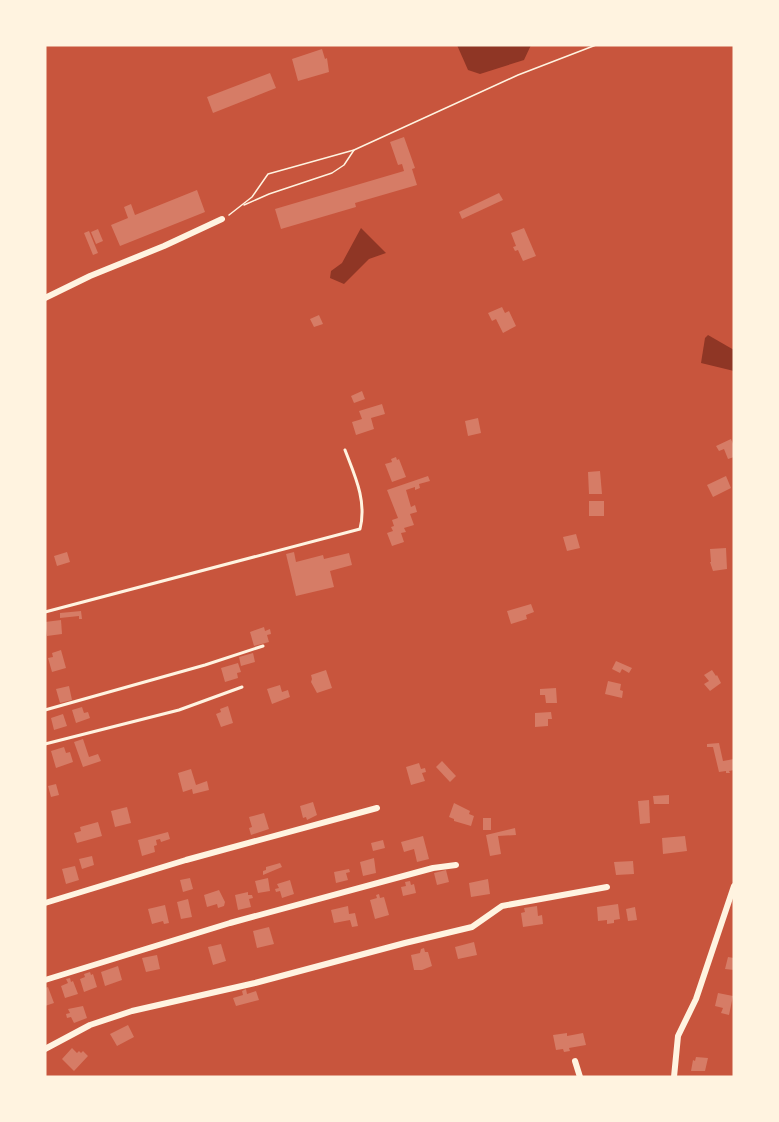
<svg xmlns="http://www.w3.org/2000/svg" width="779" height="1122" viewBox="0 0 779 1122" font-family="Barlow,sans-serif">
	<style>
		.water { fill: #8f3625 }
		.building { fill: #d67c66 }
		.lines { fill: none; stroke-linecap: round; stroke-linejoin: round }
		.path { stroke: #fff3e0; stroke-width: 1.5 }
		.service { stroke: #fff3e0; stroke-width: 3 }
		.minor { stroke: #fff3e0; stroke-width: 6 }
	</style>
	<rect width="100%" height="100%" fill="#c8553d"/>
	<g class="water">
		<polygon points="457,45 531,45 524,60 480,74 468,70"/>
		<polygon points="361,228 386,253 369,259 344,284 330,278 331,271 342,263"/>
		<polygon points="708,335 734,350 734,371 701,363 705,338"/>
	</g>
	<g class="building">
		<polygon points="322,49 325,59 327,58 329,72 298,81 292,59"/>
		<polygon points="270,73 276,88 213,113 207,97"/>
		<polygon points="404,137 415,168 412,169 417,185 355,203 356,207 281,229 275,209 404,171 402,164 398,165 390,142"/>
		<polygon points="197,190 205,212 120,246 111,225 128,218 124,207 131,204 135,215"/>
		<polygon points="499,193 503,200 462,219 459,212"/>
		<polygon points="524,228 536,256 523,261 518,250 515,251 513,247 516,246 511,233"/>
		<polygon points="98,229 103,241 96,244 91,232"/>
		<polygon points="89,231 98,253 93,255 84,233"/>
		<polygon points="502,307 505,313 509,311 516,326 503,333 496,319 492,321 488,313"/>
		<polygon points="319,315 323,324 314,327 310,319"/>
		<polygon points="362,391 365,399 354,403 351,396"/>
		<polygon points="382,404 385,414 371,418 374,429 356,435 352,422 362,419 359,411"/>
		<polygon points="478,418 481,433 468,436 465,421"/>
		<polygon points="731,439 734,446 734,457 728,459 724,449 719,451 716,446"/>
		<polygon points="396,457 397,460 399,459 406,477 392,482 385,464 392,462 391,459"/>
		<polygon points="600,471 602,494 589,494 588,472"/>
		<polygon points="428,476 430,481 419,484 420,488 415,490 415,487 406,490 411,507 415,505 417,512 410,514 414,525 404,528 406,532 401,533 404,542 392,546 387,533 393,531 391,527 394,526 392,520 398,518 387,490"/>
		<polygon points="726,476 731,488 713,497 707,485"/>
		<rect x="589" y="501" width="15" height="15"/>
		<polygon points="576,534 580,548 567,551 563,537"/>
		<polygon points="726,548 727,569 713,571 710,562 711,562 710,549"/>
		<polygon points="67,552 70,562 57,566 54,556"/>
		<polygon points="294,552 296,562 323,555 324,559 349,553 352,565 330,571 334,587 296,596 286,554"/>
		<polygon points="531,604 534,612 526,615 527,619 511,624 507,611"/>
		<polygon points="81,611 82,619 79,619 79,616 60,618 60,613"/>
		<polygon points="61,620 62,634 47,636 45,622"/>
		<polygon points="264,627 265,631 270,629 271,634 267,635 269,642 254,646 250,632"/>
		<polygon points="61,650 66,668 52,672 48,658 53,657 52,653"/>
		<polygon points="253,653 255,662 241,666 239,657"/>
		<polygon points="616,661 632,668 629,673 622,669 620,673 612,669"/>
		<polygon points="238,663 241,672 237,673 238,678 225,682 221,668"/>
		<polygon points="326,670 332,688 317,693 311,682 312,679 311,675"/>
		<polygon points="712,670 716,676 717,675 721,683 710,691 704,684 709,681 704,675"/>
		<polygon points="608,681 621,684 620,690 623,691 622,698 605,694"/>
		<polygon points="280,685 282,692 288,690 290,697 272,704 267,689"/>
		<polygon points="69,686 72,700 60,703 56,689"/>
		<polygon points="556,688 557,703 546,703 545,695 540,695 540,689"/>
		<polygon points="228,706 233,723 221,727 216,714 221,712 220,709"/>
		<polygon points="82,707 84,713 88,712 90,718 76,723 72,710"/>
		<polygon points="551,712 552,719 548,719 548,726 535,727 535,713"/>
		<polygon points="63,714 67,726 54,730 51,718"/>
		<polygon points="83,739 89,757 98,754 101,761 83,767 74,742"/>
		<polygon points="719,743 723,761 734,759 734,770 729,771 730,773 726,773 726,771 719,772 713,747 707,747 707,744"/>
		<polygon points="64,747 66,753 70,752 73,762 56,768 51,751"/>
		<polygon points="442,761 456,776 450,782 436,767"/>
		<polygon points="419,763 421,769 425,768 426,772 422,773 425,781 411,785 406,767"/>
		<polygon points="191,769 196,785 207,781 209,790 193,794 192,789 183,792 178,773"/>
		<polygon points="56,784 59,795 51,797 48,786"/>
		<polygon points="669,795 669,804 654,804 653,796"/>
		<polygon points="649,800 650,823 640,824 638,801"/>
		<polygon points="313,802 317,815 307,820 306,817 303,818 300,806"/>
		<polygon points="454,803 470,811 469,814 474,816 471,826 454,821 454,819 449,817"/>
		<polygon points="127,807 131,823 115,827 111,811"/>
		<polygon points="264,813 269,829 251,835 249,828 252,827 249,817"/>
		<rect x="483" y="818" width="8" height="12"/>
		<polygon points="98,822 102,836 77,843 74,833 81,831 80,827"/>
		<polygon points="515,828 516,835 498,836 501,854 490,856 486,835"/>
		<polygon points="168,832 170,839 161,842 160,839 156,840 157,845 154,846 155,852 142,856 138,840"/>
		<polygon points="423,836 429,859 417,862 414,849 404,852 401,842"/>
		<polygon points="685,836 687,851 663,854 662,838"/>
		<polygon points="383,840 385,848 373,851 371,843"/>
		<polygon points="92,856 94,865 82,869 79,859"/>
		<polygon points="374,858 376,873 363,876 360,862"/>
		<polygon points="633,861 634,874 616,875 614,862"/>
		<polygon points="280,863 282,867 263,875 263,871 266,870 266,867"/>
		<polygon points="75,866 79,880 66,884 62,869"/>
		<polygon points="349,869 350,872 346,873 348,880 336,883 334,872"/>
		<polygon points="446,870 449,882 437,885 434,873"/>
		<polygon points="190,878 193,889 183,892 180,880"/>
		<polygon points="268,878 270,891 258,893 255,881"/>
		<polygon points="488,879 490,894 471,897 469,883"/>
		<polygon points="290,880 294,894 282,898 280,891 276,892 275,889 279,888 277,884"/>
		<polygon points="410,881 411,885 414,884 416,893 403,896 401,887 406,886 405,882"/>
		<polygon points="219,890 225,902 224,906 218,908 217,904 207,907 204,895"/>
		<polygon points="248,892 248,895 252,895 253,898 249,899 251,907 238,910 235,895"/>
		<polygon points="379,894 380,898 384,897 389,915 375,919 370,900 377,898 376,895"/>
		<polygon points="188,899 192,917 181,919 177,902"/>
		<polygon points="618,904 620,919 614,920 614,923 607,924 607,920 598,921 597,907"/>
		<polygon points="165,905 169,923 164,924 163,921 152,924 148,909"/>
		<polygon points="348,906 349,914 355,913 358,926 352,927 350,920 334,923 331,910"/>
		<polygon points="537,906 538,916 542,915 543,924 523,927 521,913 525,912 524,908"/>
		<polygon points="635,907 637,920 628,921 626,909"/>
		<polygon points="269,927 274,944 257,948 253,931"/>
		<polygon points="474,942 477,955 458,959 455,947"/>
		<polygon points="221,944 226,961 213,965 208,947"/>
		<polygon points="424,948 425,952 428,952 432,966 422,970 414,970 411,955 420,953 421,949"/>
		<polygon points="157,955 160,969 146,972 142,958"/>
		<polygon points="728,957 734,958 734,970 725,969"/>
		<polygon points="118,966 122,980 105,986 101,972"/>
		<polygon points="90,972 91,975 93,974 97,987 84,992 80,979 85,977 84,974"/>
		<polygon points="70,978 71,982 73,981 78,994 65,998 61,986 68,983 66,979"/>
		<polygon points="48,987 54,1003 45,1006 45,988"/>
		<polygon points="246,989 247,994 256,991 259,1000 236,1006 233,998 243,995 242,991"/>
		<polygon points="718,993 733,996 729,1015 721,1013 723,1008 715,1006"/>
		<polygon points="83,1006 87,1018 74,1023 71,1017 67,1018 66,1014 70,1013 68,1009"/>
		<polygon points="128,1025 134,1037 117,1046 110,1034"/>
		<polygon points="567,1033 567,1036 583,1033 586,1045 569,1048 570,1051 564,1052 563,1049 556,1050 553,1035"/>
		<polygon points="72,1048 77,1053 79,1051 81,1053 83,1051 88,1056 74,1071 62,1059"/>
		<polygon points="696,1057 708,1058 705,1071 691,1071 693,1060 695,1061"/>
	</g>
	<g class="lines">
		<g class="path">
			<polyline points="244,205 269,194 332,173 344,165 354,150"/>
			<polyline points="229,215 252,197 268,174 354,150 518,75 596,45"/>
		</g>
		<g class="service">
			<path d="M 45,612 L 360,529 C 367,501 355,476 345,450"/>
			<polyline points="45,710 205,665 263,646"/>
			<polyline points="45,744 179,710 242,687"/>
		</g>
		<g class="minor">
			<polyline points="45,298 90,276 164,246 222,219"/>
			<polyline points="45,903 186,860 377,808"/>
			<polyline points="45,980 230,923 433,868 456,865"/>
			<polyline points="45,1049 90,1025 132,1011 255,983 405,943 472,927 502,906 607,887"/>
			<polyline points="575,1061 580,1077"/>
			<polyline points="674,1077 678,1036 696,999 734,886"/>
		</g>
	</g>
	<rect width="779" height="1122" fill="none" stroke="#fff3e0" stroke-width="93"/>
</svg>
